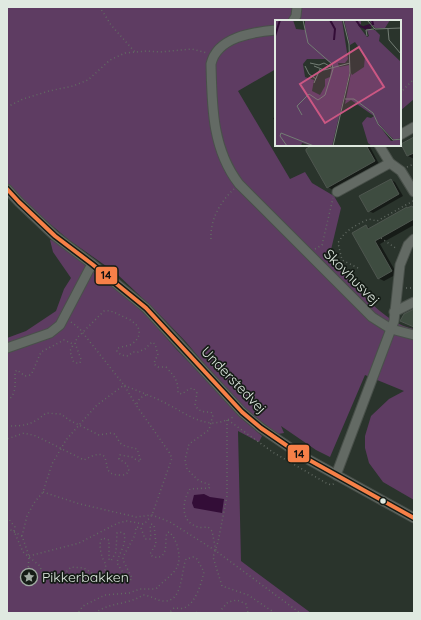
<svg xmlns="http://www.w3.org/2000/svg" width="421" height="620" viewBox="0 0 421 620" font-family="Quicksand,sans-serif">
	<style>
		.green { fill: #5e3c62 }
		.water { fill: #330d37 }
		.shadow { fill: #0007 }
		.building { fill: #3e4c40; stroke: #4e564f }
		.lines { fill: none; stroke-linecap: round; stroke-linejoin: round }
		.minor-casing { stroke: #49504a; stroke-width: 11 }
		.path { stroke: #626a63; stroke-width: 1.5; stroke-dasharray: 1 3; stroke-linecap: butt }
		.minor { stroke: #636a64; stroke-width: 9 }
		.bus-1-casing { stroke: #151c16; stroke-width: 7 }
		.bus-1 { stroke: #f78048; stroke-width: 4 }
		.bus-dot { fill: #e0eae1; stroke: #151c16; stroke-width: 1.5 }
		.labels { text-anchor: middle; stroke-width: 3.5; stroke-linejoin: round; paint-order: stroke }
		.street-label { font-size: 14px; fill: #e0eae1; stroke: #151c16 }
		.poi-label { font-size: 14px; fill: #e0eae1; stroke: #151c16; text-anchor: start }
		.inset-river { fill: none; stroke: #330d37; stroke-width: 2 }
		.inset-road { fill: none; stroke: #737d74; stroke-width: 1 }
		.view { fill: #cb5783; fill-opacity: 0.15; stroke: #cb5783; stroke-width: 2 }
		.inset-edge { fill: none; stroke: #e0eae1; stroke-width: 2 }
		.line-badge { stroke: #151c16; stroke-width: 1.5 }
		.pale-badge-label { font-size: 11px; text-anchor: middle; font-weight: bold; fill: #111 }
	</style>
	<rect width="100%" height="100%" fill="#2a342c"/>
	<g class="green">
		<path d="M 7,7 L 414,7 L 414,99 L 400,111 L 400,21 L 276,21 L 276,69 L 238,91 L 290,179 L 305,172 L 312,183 L 334,196 L 341,208 L 329,258 C 350,280 383,324 414,329 L 414,500 L 383,482 L 369,463 L 365,448 L 365,436 L 371,416 L 389,399 L 404,391 L 365,375 L 330,457 L 316,450 L 281,426 L 284,433 L 278,434 L 243,408 L 222,385 L 186,342 L 158,313 L 116,273 L 69,240 L 19,198 L 7,184 Z"/>
		<polygon points="50,240 58,241 110,282 149,318 177,350 214,388 241,418 262,436 259,442 238,431 241,561 311,613 7,613 7,338 26,331 56,311 64,289 71,278 53,252"/>
	</g>
	<polygon class="water" points="204,494 210,497 224,499 222,513 194,508 192,503 194,495"/>
	<g class="shadow">
		<polygon points="276,117 276,123 273,118"/>
		<polygon points="414,138 414,159 408,156 402,145"/>
		<polygon points="312,145 369,145 379,164 333,190 328,187"/>
		<polygon points="391,180 395,182 403,196 373,213 369,211"/>
		<polygon points="412,207 414,208 414,225 380,244 397,274 384,281 378,278 366,226 371,229"/>
	</g>
	<g class="building">
		<polygon points="414,137 414,153 407,156 401,144"/>
		<polygon points="313,145 366,145 375,161 327,188 306,151 306,149"/>
		<polygon points="391,179 399,194 368,212 359,196"/>
		<polygon points="412,206 414,209 414,219 375,241 392,271 378,279 352,233 366,225 368,229 407,207 407,208"/>
		<polygon points="414,309 414,327 400,321 404,314"/>
	</g>
	<g class="lines">
		<g class="minor-casing">
			<g id="minor">
				<polyline points="293,21 296,16 297,7"/>
				<path d="M 276,30 C 253,32 217,37 211,64 C 212,106 212,149 239,184 L 372,317 L 391,329 L 414,335"/>
				<polyline points="400,135 414,127"/>
				<polyline points="379,145 390,163 401,171 414,192"/>
				<polyline points="7,189 19,202 55,236 92,264 146,308 242,412 261,428 302,456 414,518"/>
				<polyline points="337,192 390,163"/>
				<polyline points="394,312 414,302"/>
				<polyline points="7,348 50,333 60,325 92,264"/>
				<polyline points="336,475 394,321 400,265 408,245 414,239"/>
			</g>
		</g>
		<g class="path">
			<polyline points="99,7 103,12 111,25 135,52"/>
			<polyline points="400,93 414,79"/>
			<polyline points="7,107 23,99 49,91 73,86 88,80 110,60 125,53 147,51 160,52 192,49 207,53"/>
			<polyline points="407,167 414,164"/>
			<polyline points="381,238 397,249"/>
			<path d="M 211,239 C 210,220 220,202 234,189"/>
			<polyline points="315,249 322,245 333,198"/>
			<path d="M 358,268 L 342,260 L 338,243 C 345,230 356,225 369,219 L 377,221 L 413,201"/>
			<polyline points="406,288 413,288"/>
			<polyline points="71,322 79,328 124,385 136,405"/>
			<path d="M 7,400 C 17,396 15,382 15,372 L 17,370 L 25,376 L 30,375 L 32,373 L 41,352 L 64,340 L 71,343 L 73,345 L 70,351 L 73,361 L 76,363 L 80,363 L 81,359 L 75,343 L 77,338 L 104,311 C 112,310 115,313 122,316 C 125,318 130,319 133,322 C 143,329 140,340 130,345 C 126,346 121,347 118,348 L 117,351 L 121,355 L 128,356 L 133,352 L 138,352 L 145,349 L 152,342 L 155,344 L 158,355 L 155,360 L 154,364 L 158,367 L 166,367 C 175,377 178,380 178,393 L 182,394 L 189,389 L 193,388 L 197,393 L 195,405 C 199,412 203,412 211,412 L 213,415 L 209,430 L 189,444 L 185,460 L 187,469 L 199,481 L 208,484 L 210,485 L 209,488 L 190,489 C 182,501 180,522 198,527 C 201,528 205,527 208,527 L 212,531 L 216,551"/>
			<polyline points="227,420 227,496 218,542 213,557 222,586 248,595 275,613"/>
			<polyline points="228,420 274,453 328,484 332,485 335,483"/>
			<path d="M 7,426 C 25,426 32,425 46,413 L 61,414 L 69,420 L 99,435 L 111,433 L 115,434 L 120,443 L 125,446 L 137,449 L 141,461 L 138,461 L 132,457 L 120,455 L 119,459 L 127,464 L 129,471 C 126,475 124,475 120,475 C 102,475 110,463 103,455 C 96,453 90,457 84,460 L 36,436 L 24,433 L 7,439"/>
			<polyline points="43,492 80,504 136,517 152,515 170,522 216,551 300,613"/>
			<path d="M 7,517 L 15,527 L 14,531 L 23,552 L 40,566 L 43,577 L 48,580 L 62,576 L 71,567 L 84,568 L 95,575 L 102,574 L 105,570 L 106,564 C 101,558 98,544 102,538 L 109,540 L 109,559 L 111,561 L 116,552 L 117,533 L 119,532 L 124,533 C 127,545 119,552 117,563 L 129,582 L 132,578 L 123,560 L 123,557 L 135,535 L 136,527 L 141,528 L 145,539 L 150,539 C 152,534 149,529 151,524 L 154,525 L 156,544 L 150,554 L 153,557 C 170,560 164,541 167,533 L 169,532 C 177,538 182,558 177,567 C 174,574 162,582 157,588 L 154,589 L 140,589 L 129,593 L 105,595 L 83,606 L 78,613"/>
			<polyline points="7,528 22,536"/>
			<polyline points="29,556 79,543 118,523 127,521 143,524 146,522 152,515 172,458 169,452 136,405 140,398 146,395"/>
			<path d="M 28,571 L 29,556 L 22,536 L 27,516 L 34,503 L 43,492 L 52,464 L 66,440 L 79,425 L 97,405 L 124,385 C 139,392 155,397 169,405 C 183,412 196,422 212,423 C 220,423 228,420 235,416"/>
			<path d="M 95,613 C 110,602 128,605 143,595 C 150,595 157,601 164,601 C 183,602 181,571 186,559 L 193,557 L 197,559 L 204,572 C 201,584 196,603 184,608 C 181,609 177,608 174,608 L 169,613"/>
			<polyline points="192,613 199,612 201,613"/>
			<polyline points="221,613 221,610 228,602 237,600 246,604 248,613"/>
		</g>
		<use href="#minor" class="minor"/>
		<g class="bus-1-casing">
			<polyline id="bus-1" points="7,189 19,202 55,236 92,264 146,308 242,412 261,428 302,456 414,518"/>
		</g>
		<use href="#bus-1" class="bus-1"/>
	</g>
	<defs>
		<g id="sight-ring" transform="scale(0.9)"><circle r="9.5" fill="#151c16" stroke="#a0aaa2" stroke-width="1.5"/><path d="M0-6L1.8-2.2L6-1.7L2.9 1.2L3.7 5.4L0 3.3L-3.7 5.4L-2.9 1.2L-6-1.7L-1.8-2.2Z" fill="#a0aaa2"/></g>
	</defs>
	<g fill-rule="evenodd">
		<use href="#sight-ring" x="29" y="577"/>
	</g>
	<circle class="bus-dot" cx="383" cy="501" r="3.5"/>
	<g class="labels">
		<g class="street-label">
			<text transform="translate(352 277) rotate(45)" y="5">Skovhusvej</text>
			<text transform="translate(234 380) rotate(46)" y="5">Understedvej</text>
		</g>
		<g class="poi-label">
			<text x="42" y="582">Pikkerbakken</text>
		</g>
	</g>
	<g transform="translate(275 20)">
		<rect width="126" height="126" fill="#2a342c"/>
		<path d="M 0,0 L 18,0 L 21,9 L 30,10 L 30,1 L 67,0 L 73,39 L 70,43 L 63,43 L 64,47 L 74,45 L 75,51 L 57,126 L 37,126 L 27,123 L 26,126 L 0,126 ZM 32,39 L 50,39 L 57,44 L 55,57 L 50,59 L 50,66 L 45,75 L 37,71 L 39,60 L 30,57 L 28,44 ZM 69,0 L 80,0 L 82,3 L 81,0 L 86,0 L 86,4 L 83,5 L 92,17 L 94,16 L 92,10 L 100,10 L 105,15 L 104,21 L 126,42 L 126,118 L 119,120 L 100,100 L 116,121 L 126,119 L 126,126 L 97,126 L 93,123 L 87,103 L 92,97 L 96,98 L 99,96 L 76,80 L 70,84 L 76,53 L 77,55 L 89,47 L 90,36 L 80,22 L 75,25 ZM 94,0 L 115,0 L 110,8 L 100,8 Z" fill="#5e3c62" fill-rule="evenodd"/>
		<path class="inset-river" d="M 55,0 L 60,9 L 59,20M 81,0 L 85,6 L 92,9M 96,8 L 89,7 L 98,4 L 97,0M 0,16 L 5,0"/>
		<path class="inset-road" d="M 92,0 L 100,9 L 126,8M 113,9 L 114,20 L 126,34M 92,16 L 91,10 L 99,9M 35,43 L 44,45 L 49,43 L 56,47M 30,46 L 34,54 L 41,59M 39,46 L 49,50 L 75,43M 39,63 L 45,49M 70,79 L 79,79 L 98,93 L 103,104 L 118,120 L 126,119M 27,95 L 22,86 L 34,74 L 43,80 L 50,75 L 58,49 L 57,44 L 33,23 L 28,0M 12,126 L 5,116 L 6,113 L 39,126M 58,126 L 75,53 L 74,24 L 68,0"/>
		<path class="view" d="M 84,27 L 109,67 L 50,103 L 25,64 Z"/>
		<rect width="126" height="126" class="inset-edge"/>
	</g>
	<g class="line-badge">
		<rect x="95" y="266" width="23" height="19" rx="4" fill="#f78048"/>
		<rect x="287" y="444" width="23" height="19" rx="4" fill="#f78048"/>
	</g>
	<g class="pale-badge-label">
		<text x="106" y="279">14</text>
		<text x="299" y="458">14</text>
	</g>
	<rect width="421" height="620" fill="none" stroke="#e0eae1" stroke-width="16"/>
</svg>
